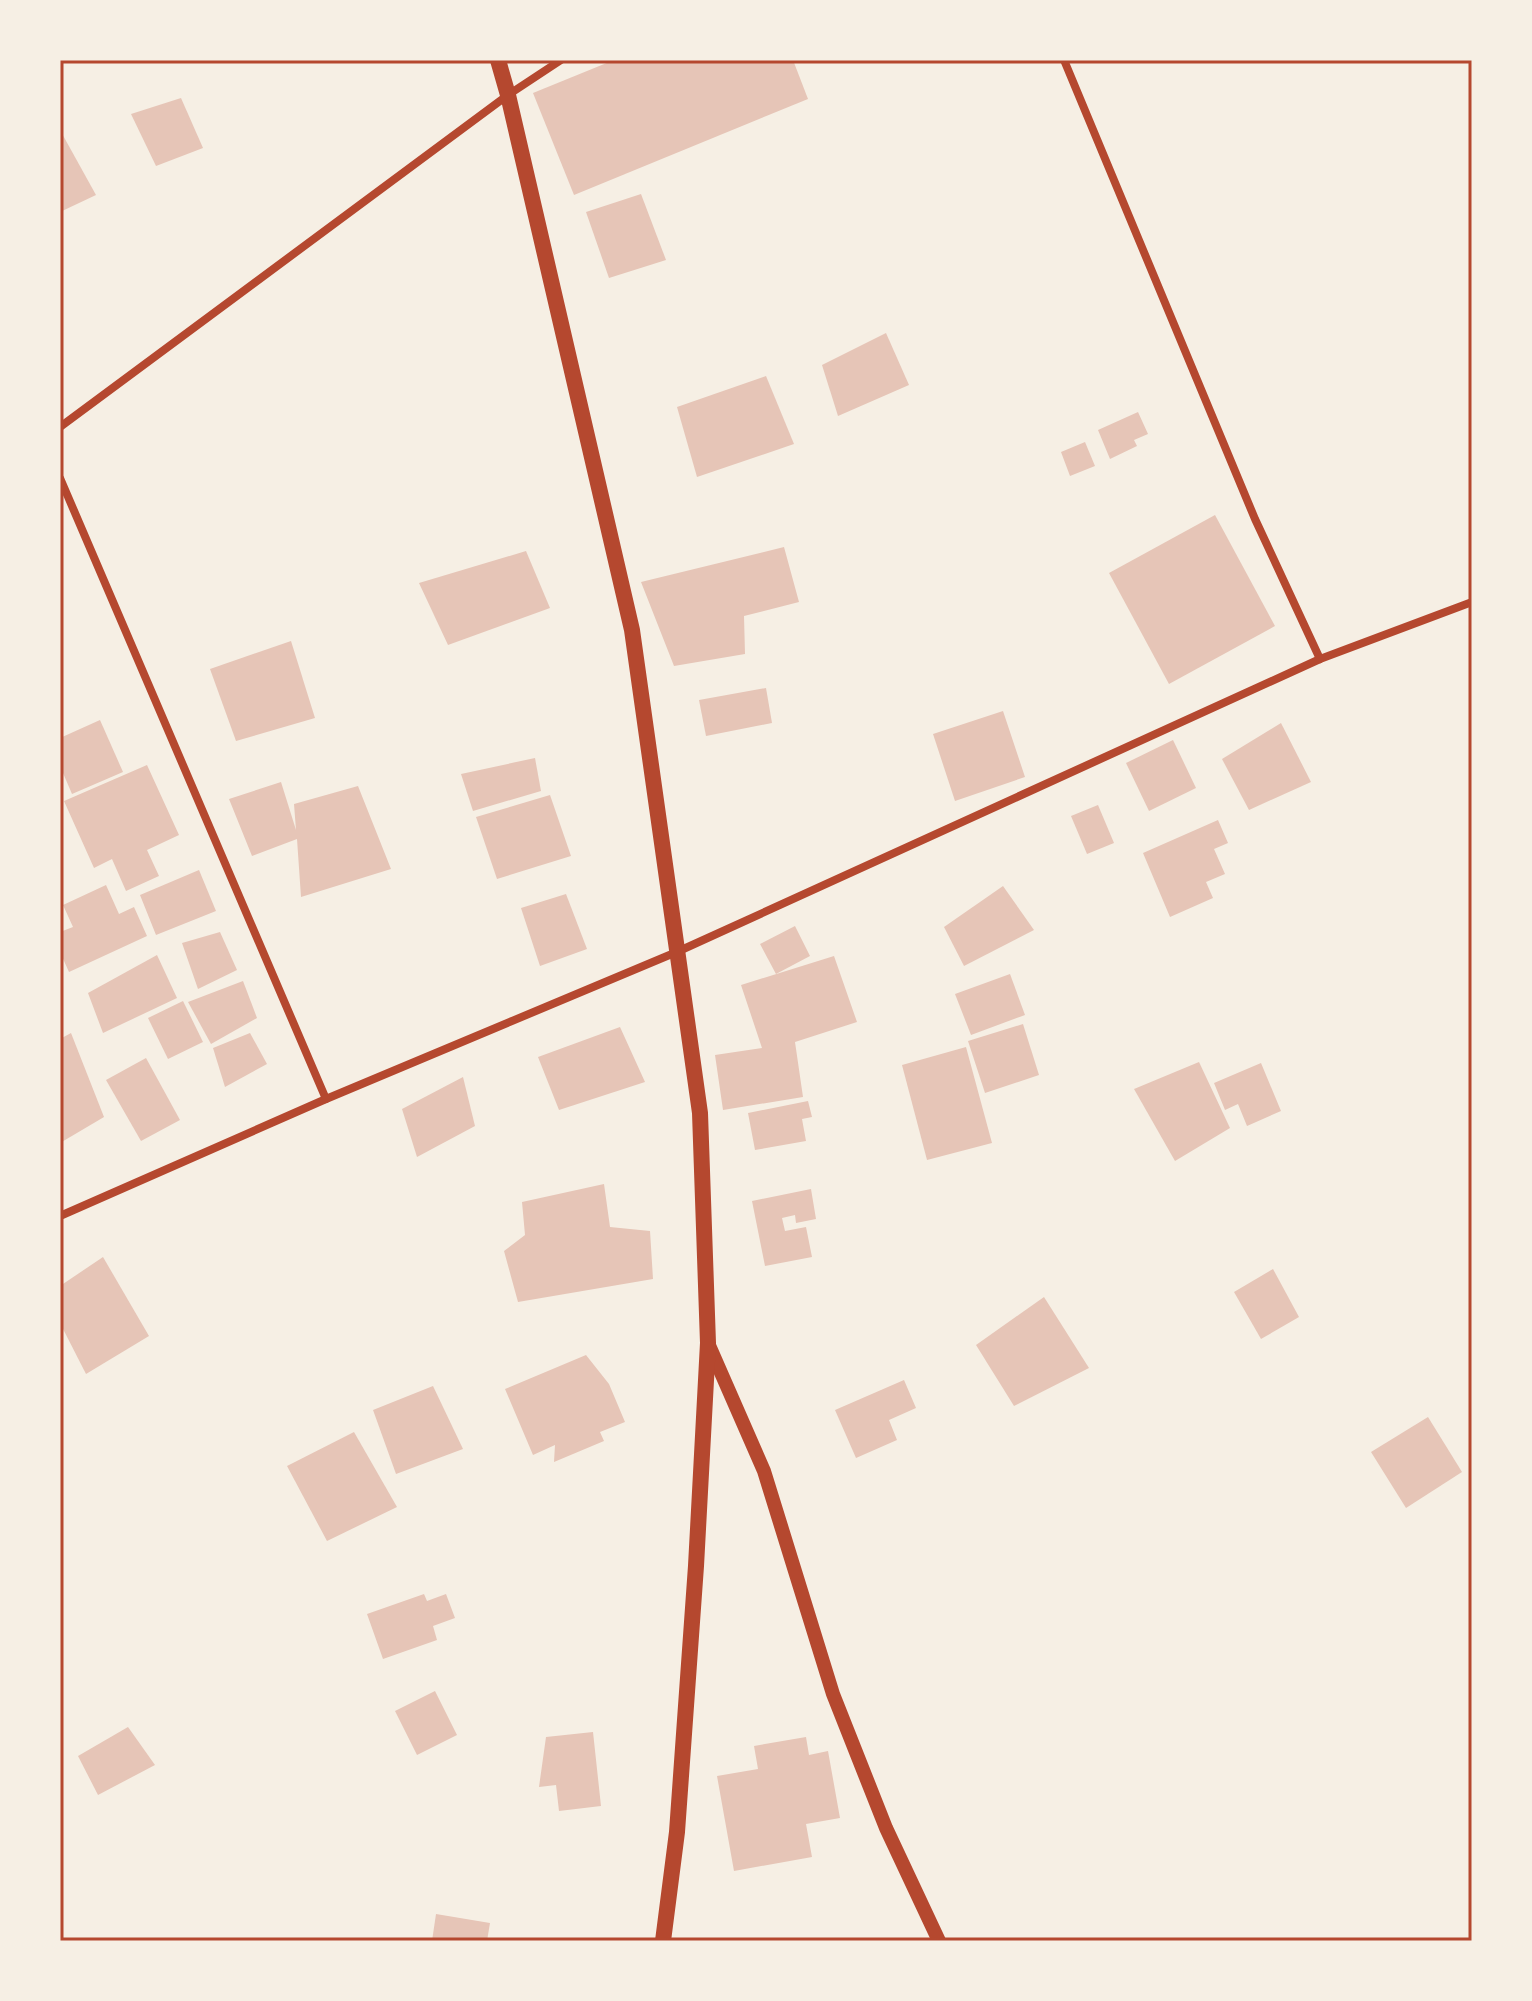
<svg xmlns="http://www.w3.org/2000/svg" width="1532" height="2001" viewBox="0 0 1532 2001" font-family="Arial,sans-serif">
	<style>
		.building { fill: #e6c5b7 }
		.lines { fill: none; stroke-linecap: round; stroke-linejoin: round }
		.minor { stroke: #b5482f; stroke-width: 8 }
		.tertiary { stroke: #b5482f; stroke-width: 14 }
		.secondary { stroke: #b5482f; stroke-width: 16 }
		.neatline { fill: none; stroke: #b5482f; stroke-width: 3 }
	</style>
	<rect width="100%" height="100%" fill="#f6efe4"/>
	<g class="building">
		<polygon points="614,60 793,60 808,99 574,195 533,93"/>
		<polygon points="181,98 203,148 156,166 131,114"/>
		<polygon points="60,130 96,195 60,212"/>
		<polygon points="641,194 666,260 609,278 586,212"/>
		<polygon points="886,333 909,385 838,416 822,365"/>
		<polygon points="766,376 794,444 697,477 677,407"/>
		<polygon points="1138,412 1148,434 1134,440 1137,446 1110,459 1098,430"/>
		<polygon points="1085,442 1095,466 1070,476 1061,452"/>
		<polygon points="1215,515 1275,626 1169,684 1109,573"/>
		<polygon points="784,547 799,602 744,616 745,654 674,666 641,582"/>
		<polygon points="526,551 550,608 448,645 419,583"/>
		<polygon points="291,641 315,718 236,741 210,669"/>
		<polygon points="766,688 772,723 706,736 699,700"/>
		<polygon points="1003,711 1025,777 955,801 933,734"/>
		<polygon points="100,720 123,772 72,794 60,766 60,738"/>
		<polygon points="1281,723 1311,782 1249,810 1222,759"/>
		<polygon points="1173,740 1196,788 1149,811 1126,763"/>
		<polygon points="535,758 541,791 473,811 461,774"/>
		<polygon points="147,765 179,835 147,850 159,876 126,891 112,859 94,868 64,801"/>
		<polygon points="281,782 296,830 294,804 358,786 391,869 301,897 297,839 252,856 229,799"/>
		<polygon points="550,795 571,856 497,879 476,817"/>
		<polygon points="1098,805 1114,843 1087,854 1071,816"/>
		<polygon points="1218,820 1228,843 1214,849 1225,874 1206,882 1213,898 1170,917 1143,853"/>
		<polygon points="199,870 216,911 156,935 140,895"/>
		<polygon points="106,885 119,914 134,907 147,936 69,972 60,952 60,932 73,927 63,905"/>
		<polygon points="1003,886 1034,930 964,966 944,927"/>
		<polygon points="566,894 587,949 540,966 521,908"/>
		<polygon points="795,926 810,956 776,974 760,944"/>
		<polygon points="220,932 237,970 198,989 182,943"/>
		<polygon points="157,955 177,998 103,1033 88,993"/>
		<polygon points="834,956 857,1022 795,1042 803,1097 723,1110 715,1055 762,1048 741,985"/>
		<polygon points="1010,974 1025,1015 971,1035 955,994"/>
		<polygon points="243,981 257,1018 211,1044 188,1002"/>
		<polygon points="183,1001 203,1042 168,1059 148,1018"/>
		<polygon points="1023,1024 1039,1075 985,1093 968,1041"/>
		<polygon points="620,1027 645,1082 559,1110 538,1057"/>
		<polygon points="71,1033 104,1117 60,1143 60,1039"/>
		<polygon points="250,1033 267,1064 225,1087 213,1048"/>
		<polygon points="966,1047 992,1143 927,1160 902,1065"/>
		<polygon points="146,1058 180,1120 141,1141 106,1080"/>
		<polygon points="1199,1062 1230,1128 1175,1161 1134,1089"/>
		<polygon points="1261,1063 1281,1111 1247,1126 1238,1104 1225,1110 1214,1083"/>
		<polygon points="463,1077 475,1126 417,1157 402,1109"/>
		<polygon points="808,1101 812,1117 802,1119 806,1141 755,1150 748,1113"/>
		<polygon points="604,1184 610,1227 650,1231 653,1279 518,1302 504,1251 525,1235 522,1202"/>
		<polygon points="811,1189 816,1219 796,1223 795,1215 782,1218 785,1231 806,1227 812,1257 765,1266 752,1201"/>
		<polygon points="103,1257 149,1336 86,1374 60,1323 60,1286"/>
		<polygon points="1273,1269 1299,1317 1261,1339 1234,1292"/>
		<polygon points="1044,1297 1089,1368 1014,1406 976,1345"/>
		<polygon points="586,1355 609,1384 625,1422 600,1432 604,1441 554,1462 555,1445 533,1455 505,1389"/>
		<polygon points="904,1380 916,1408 889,1420 897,1440 856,1458 835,1410"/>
		<polygon points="433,1386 463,1449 396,1474 373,1410"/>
		<polygon points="1428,1417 1462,1472 1406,1508 1371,1452"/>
		<polygon points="354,1432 397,1507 327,1541 287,1466"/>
		<polygon points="424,1594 427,1601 446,1594 455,1618 433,1626 437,1640 383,1659 367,1614"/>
		<polygon points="435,1691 457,1735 417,1755 395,1711"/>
		<polygon points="128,1727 155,1765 98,1795 78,1756"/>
		<polygon points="593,1732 601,1806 559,1811 556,1785 539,1787 546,1737"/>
		<polygon points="806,1737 809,1755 828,1751 840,1818 806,1824 812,1857 734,1871 717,1776 758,1769 754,1746"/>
		<polygon points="436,1914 490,1923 487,1941 432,1941"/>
	</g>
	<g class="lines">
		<g class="minor">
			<polyline points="1064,60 1255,519 1320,659"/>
			<polyline points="60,427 508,95 561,60"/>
			<polyline points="60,478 326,1099"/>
			<polyline points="60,1216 326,1099 679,951 1320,659 1472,602"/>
		</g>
		<polyline class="tertiary" points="708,1343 764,1471 833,1694 886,1828 939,1941"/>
		<polyline class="secondary" points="498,60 508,95 632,630 700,1113 708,1343 696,1566 677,1832 663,1941"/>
	</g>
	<rect width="1532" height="2001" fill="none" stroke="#f6efe4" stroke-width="124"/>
	<rect x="62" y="62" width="1408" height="1877" class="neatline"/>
</svg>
